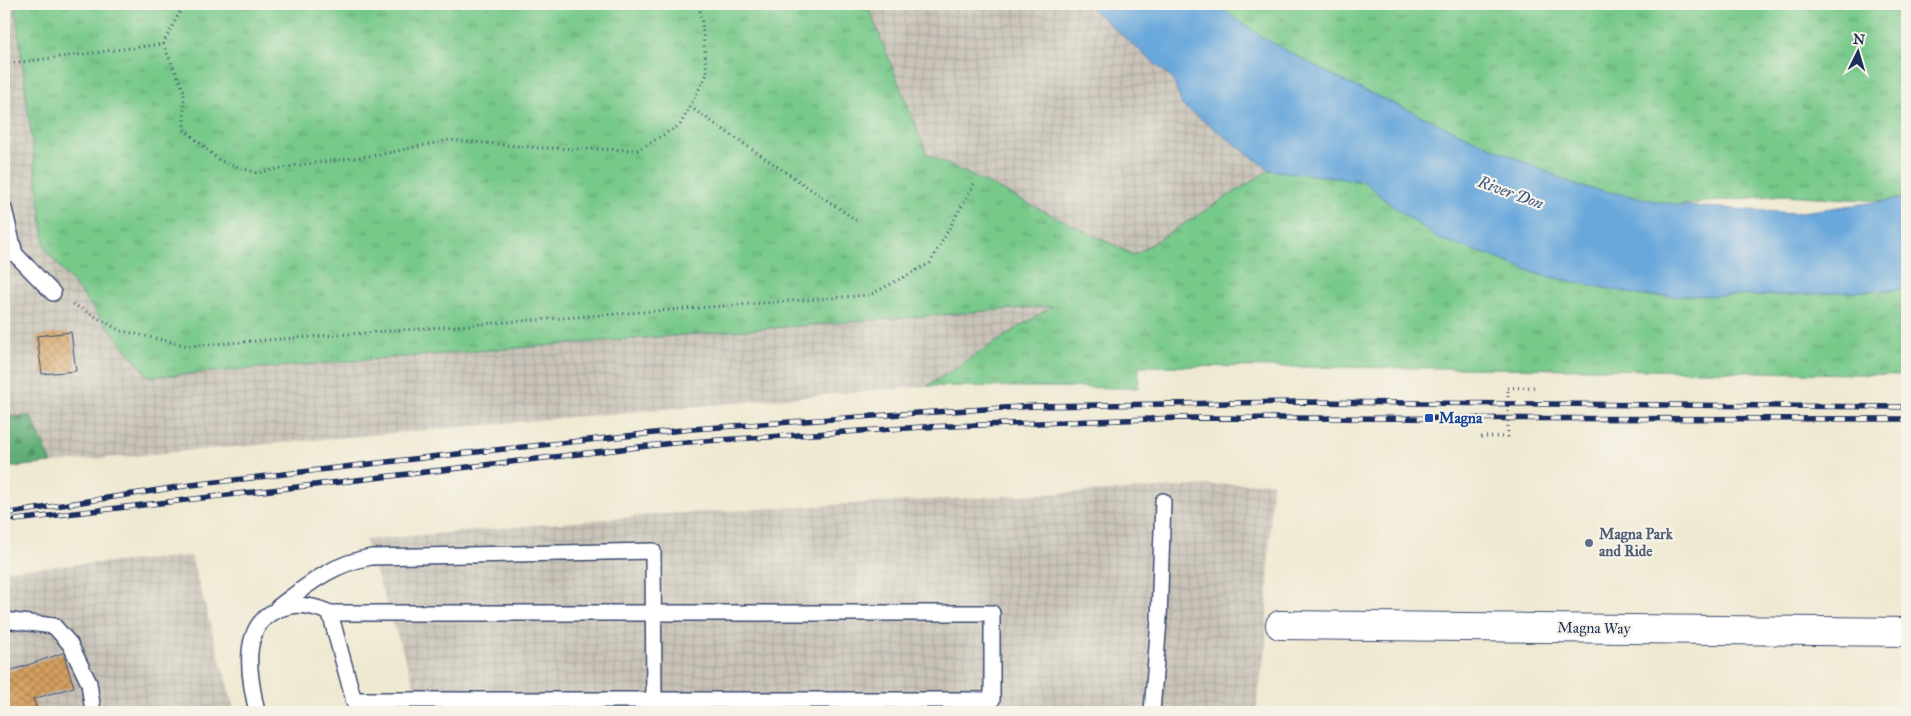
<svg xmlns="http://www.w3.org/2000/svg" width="1911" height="716" viewBox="0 0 1911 716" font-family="'IM FELL Great Primer',serif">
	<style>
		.industrial { fill: url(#industrial-grid) }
		.grass { fill: url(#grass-tufts); stroke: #497c74 }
		.forest { fill: url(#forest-firs); stroke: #3e6e6a }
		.water { fill: #69a8db; stroke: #426c9c }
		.building { fill: url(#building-cross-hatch) }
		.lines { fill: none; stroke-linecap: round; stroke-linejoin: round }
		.service-casing { stroke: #3b4b6f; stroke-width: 18 }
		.minor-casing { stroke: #3b4b6f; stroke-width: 30 }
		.path { stroke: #3b4b6f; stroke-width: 3; stroke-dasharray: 1 4; stroke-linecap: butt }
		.service { stroke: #fff; stroke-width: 15 }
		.minor { stroke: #fff; stroke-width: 28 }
		.rail-casing { stroke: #1b2f5e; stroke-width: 5.5 }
		.rail { stroke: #f7f3e8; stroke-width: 4; stroke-dasharray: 11; stroke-linecap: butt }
		.path-bridge { stroke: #3b4b6f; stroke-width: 3; stroke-dasharray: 1 4; stroke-linecap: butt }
		.transit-dot { fill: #1a4fb4; stroke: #f7f3e8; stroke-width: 2 }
		.service-dot { fill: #5c6f8a; stroke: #f7f3e8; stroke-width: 2 }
		.labels { text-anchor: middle; stroke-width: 4.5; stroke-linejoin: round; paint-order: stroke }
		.transit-label { font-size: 15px; font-weight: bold; fill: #164399; stroke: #f7f3e8; text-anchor: start }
		.service-label { font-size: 15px; font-weight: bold; fill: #4e5e75; stroke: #f7f3e8; text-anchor: start }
		.street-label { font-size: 15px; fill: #1b2f5e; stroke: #f7f3e8 }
		.water-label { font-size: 16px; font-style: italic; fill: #325384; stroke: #f7f3e8 }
	</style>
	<defs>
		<pattern id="industrial-grid" width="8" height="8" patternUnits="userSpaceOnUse" patternTransform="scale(1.25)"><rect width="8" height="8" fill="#c9c3b8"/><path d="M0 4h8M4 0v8" fill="none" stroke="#aca8a1"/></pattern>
		<pattern id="grass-tufts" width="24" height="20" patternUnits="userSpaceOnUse" patternTransform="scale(1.25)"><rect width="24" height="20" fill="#77c98a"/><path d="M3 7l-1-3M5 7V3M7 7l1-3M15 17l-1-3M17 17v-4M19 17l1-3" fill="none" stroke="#61a474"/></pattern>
		<pattern id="forest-firs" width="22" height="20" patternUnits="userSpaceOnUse" patternTransform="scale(1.25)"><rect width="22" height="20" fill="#61ad76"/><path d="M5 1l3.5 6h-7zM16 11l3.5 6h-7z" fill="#4f8d64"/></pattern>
		<pattern id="building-cross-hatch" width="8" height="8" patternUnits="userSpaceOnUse" patternTransform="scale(1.25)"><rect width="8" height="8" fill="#d6a05e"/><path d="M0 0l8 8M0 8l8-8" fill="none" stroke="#ad8351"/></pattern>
	</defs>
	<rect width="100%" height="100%" fill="#f7f3e8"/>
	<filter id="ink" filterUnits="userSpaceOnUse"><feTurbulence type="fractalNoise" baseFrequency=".02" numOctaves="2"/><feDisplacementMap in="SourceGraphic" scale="10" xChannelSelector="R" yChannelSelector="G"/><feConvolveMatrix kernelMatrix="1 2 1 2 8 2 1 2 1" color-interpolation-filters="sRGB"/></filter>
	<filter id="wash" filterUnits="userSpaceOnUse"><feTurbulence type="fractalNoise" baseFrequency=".0096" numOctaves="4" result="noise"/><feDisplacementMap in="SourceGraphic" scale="20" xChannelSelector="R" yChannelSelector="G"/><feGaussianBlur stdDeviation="1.12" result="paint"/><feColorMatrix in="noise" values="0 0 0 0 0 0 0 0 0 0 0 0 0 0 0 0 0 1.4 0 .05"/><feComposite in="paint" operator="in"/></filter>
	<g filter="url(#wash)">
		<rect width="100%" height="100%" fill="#efe9d2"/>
		<g class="industrial">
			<polygon points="4,4 1086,4 1173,79 1182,105 1270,170 927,386 52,463 31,416 4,416"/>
			<polygon points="1272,482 1266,643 1256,712 423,712 365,540 664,514"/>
			<polygon points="191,556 235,712 4,712 4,570"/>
		</g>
		<g class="grass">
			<polygon points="15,4 867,4 927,154 1134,255 1270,170 1364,181 1386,201 1439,239 1491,256 1541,275 1645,296 1791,295 1907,289 1907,375 1598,369 1139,366 1138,388 927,386 1052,306 149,377 45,249"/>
			<polygon points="1215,4 1907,4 1907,198 1884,201 1782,195 1677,205 1578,186 1343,81 1265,39"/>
		</g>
		<polygon class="forest" points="31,416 52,463 4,468 4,417"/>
		<polygon class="water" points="1086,4 1215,4 1265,39 1343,81 1578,186 1677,205 1794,213 1907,198 1907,289 1791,295 1645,296 1541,275 1491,256 1439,239 1386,201 1364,181 1270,170 1182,105 1173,79"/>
		<g id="blocks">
			<g class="building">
				<polygon points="71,332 76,371 42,374 37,336"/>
				<polygon points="63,653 74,687 33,699 38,712 4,712 4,673"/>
			</g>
		</g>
	</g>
	<g filter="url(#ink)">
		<use href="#blocks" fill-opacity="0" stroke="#3b4b6f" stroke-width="1"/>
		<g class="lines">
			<g class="service-casing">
				<g id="service">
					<polyline points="4,209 15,254 53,293"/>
					<path d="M 278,607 C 309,584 332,564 371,557 L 653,551 L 654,701"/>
					<polyline points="330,613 357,712"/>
					<polyline points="4,620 54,626 70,644 89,683 93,712"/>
					<path d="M 257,712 C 250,680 238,627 277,610 C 287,606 297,604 307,606 C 315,607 323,610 330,613 L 992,613 L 992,700 L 353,700"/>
					<polyline points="1152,712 1159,620 1163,501"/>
				</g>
			</g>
			<g class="minor-casing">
				<polyline id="minor" points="1280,625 1907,632"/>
			</g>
			<g class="path">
				<polyline points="163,44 184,91 184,129 220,161 257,173 298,165 378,155 449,140 540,148 638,150 680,125 707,74 702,22 699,4"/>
				<polyline points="163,44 184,4"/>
				<polyline points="4,64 163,44"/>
				<polyline points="690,107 856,220"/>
				<polyline points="73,304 119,330 188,346 870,295 930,263 975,182"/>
				<polyline points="1508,388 1538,387"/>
				<polyline points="1481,437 1508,437"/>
			</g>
			<use href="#service" class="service"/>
			<use href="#minor" class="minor"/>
			<g class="rail-casing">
				<g id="rail">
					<polyline points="4,514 191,485 430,457 692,429 901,414 1036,406 1301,402 1907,407"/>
					<polyline points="15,520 673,443 923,427 1179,418 1907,419"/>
				</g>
			</g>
			<use href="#rail" class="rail"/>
			<polyline class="path-bridge" points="1508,437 1508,388"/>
		</g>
	</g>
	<rect class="transit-dot" x="1424" y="413" width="10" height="10" rx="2.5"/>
	<circle class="service-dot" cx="1589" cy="543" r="5"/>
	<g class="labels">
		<g class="transit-label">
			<text x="1439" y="423">Magna</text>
		</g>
		<g class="service-label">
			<text x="1599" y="539">Magna Park<tspan x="1599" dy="17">and Ride</tspan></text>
		</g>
		<g class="street-label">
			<text transform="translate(1594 628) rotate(1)" y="5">Magna Way</text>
		</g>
		<g class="water-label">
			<text transform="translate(1511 192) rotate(20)" y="6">River Don</text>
		</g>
	</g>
	<rect width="1911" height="716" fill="none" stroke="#f7f3e8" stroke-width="20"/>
	<g transform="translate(1858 52) rotate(5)" stroke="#f7f3e8" stroke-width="4" paint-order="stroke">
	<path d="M0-4L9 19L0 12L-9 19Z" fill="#1b2f5e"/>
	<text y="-8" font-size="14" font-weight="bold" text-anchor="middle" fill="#1b2f5e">N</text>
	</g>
</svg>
